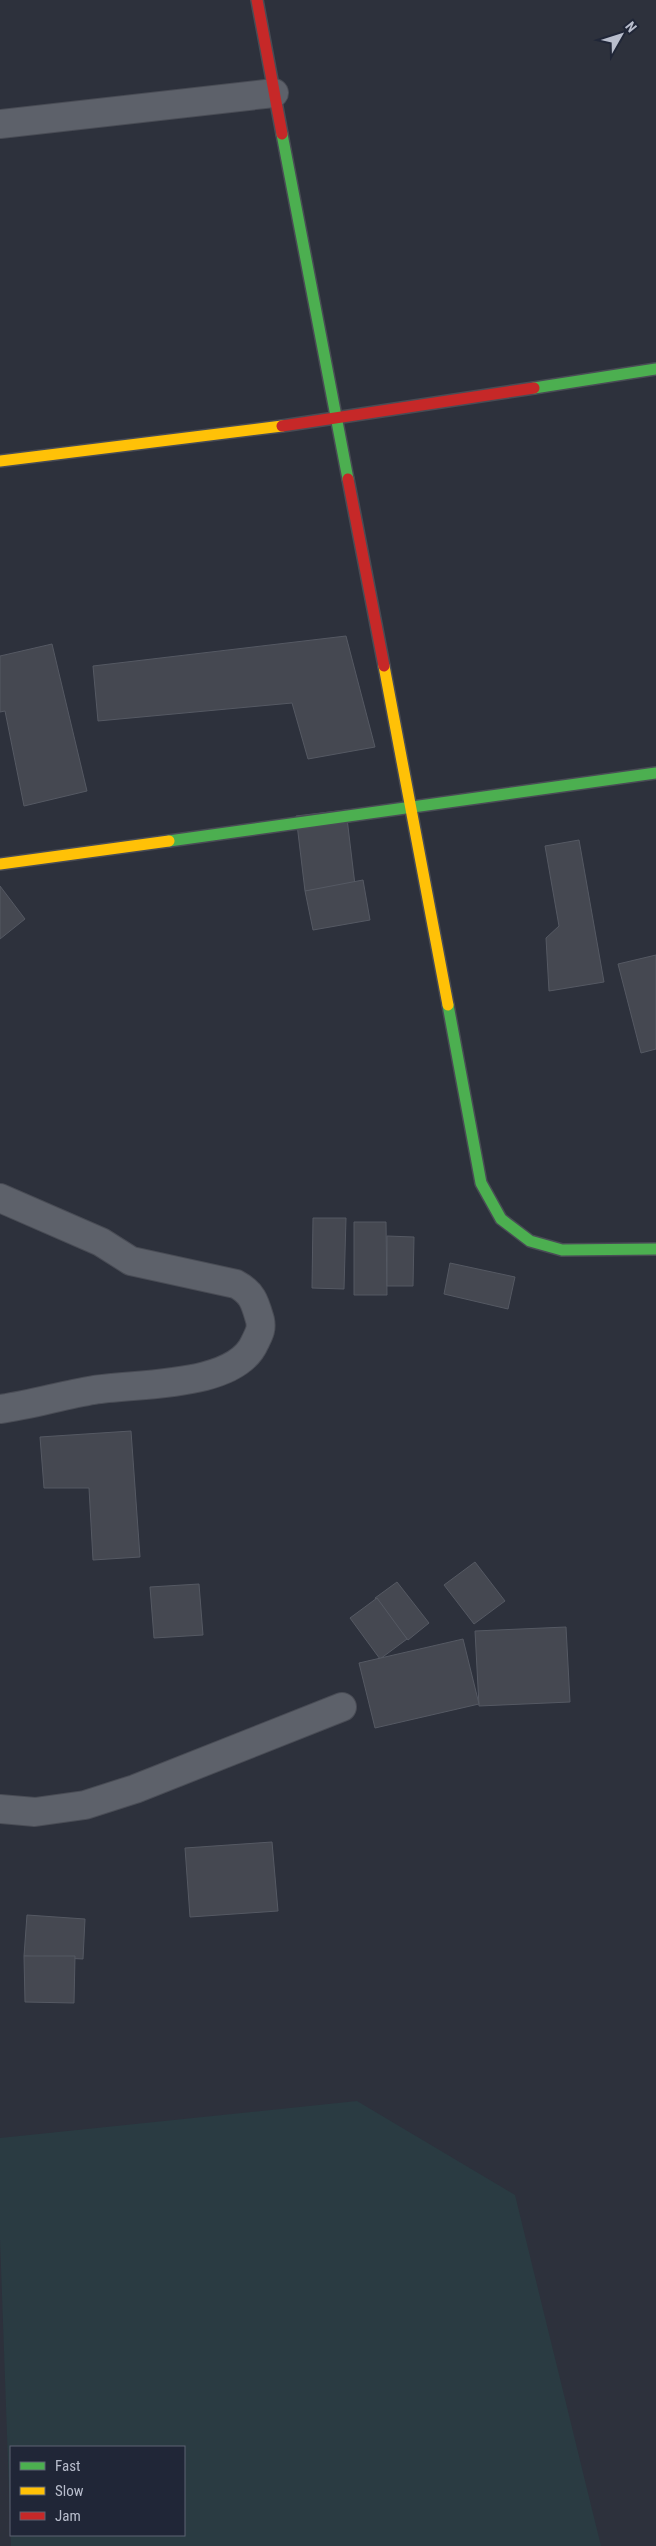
<svg xmlns="http://www.w3.org/2000/svg" width="656" height="2546" viewBox="0 0 656 2546" font-family="'Roboto Condensed',sans-serif">
	<style>
		.green { fill: #2a3b42; fill-rule: evenodd }
		.building { fill: #454851; stroke: #555963 }
		.lines { fill: none; stroke-linecap: round; stroke-linejoin: round }
		.street-casing { stroke: #494c55; stroke-width: 30 }
		.fast-casing { stroke: #494c55; stroke-width: 14 }
		.slow-casing { stroke: #494c55; stroke-width: 14 }
		.jam-casing { stroke: #494c55; stroke-width: 14 }
		.street { stroke: #5d616a; stroke-width: 28 }
		.fast { stroke: #4caf50; stroke-width: 11 }
		.slow { stroke: #ffc107; stroke-width: 11 }
		.jam { stroke: #c62828; stroke-width: 11 }
	</style>
	<rect width="100%" height="100%" fill="#2d313c"/>
	<path class="green" d="M 357,2101 L 515,2195 L 601,2546 L 11,2546 L 0,2239 L 0,2138 ZM 11,2447 L 184,2447 L 184,2535 L 11,2535 Z"/>
	<g class="building">
		<polygon points="346,636 375,747 308,759 292,703 98,721 93,666"/>
		<polygon points="52,644 87,791 24,806 5,711 0,712 0,656"/>
		<polygon points="346,810 355,885 305,891 296,816"/>
		<polygon points="579,840 604,982 549,991 546,938 559,926 545,846"/>
		<polygon points="363,880 370,920 313,930 305,891"/>
		<polygon points="0,886 25,919 0,939"/>
		<polygon points="656,955 656,1049 641,1053 618,964"/>
		<polygon points="313,1218 346,1218 344,1289 312,1288"/>
		<polygon points="354,1222 386,1222 387,1295 354,1295"/>
		<polygon points="387,1236 414,1237 413,1286 387,1286"/>
		<polygon points="450,1263 515,1277 508,1309 444,1294"/>
		<polygon points="131,1431 140,1557 93,1560 89,1488 44,1488 40,1437"/>
		<polygon points="475,1562 505,1601 474,1624 444,1585"/>
		<polygon points="397,1582 429,1623 408,1640 375,1598"/>
		<polygon points="199,1584 203,1635 154,1638 150,1587"/>
		<polygon points="377,1598 407,1639 380,1659 350,1618"/>
		<polygon points="566,1627 570,1702 479,1706 475,1631"/>
		<polygon points="463,1639 479,1704 375,1728 359,1663"/>
		<polygon points="272,1842 278,1911 190,1917 185,1848"/>
		<polygon points="27,1915 85,1919 83,1959 24,1956"/>
		<polygon points="24,1956 75,1956 74,2003 25,2002"/>
	</g>
	<g class="lines">
		<g class="street-casing">
			<g id="street">
				<polyline points="0,124 274,93"/>
				<path d="M 0,1198 L 101,1242 L 131,1261 L 236,1284 C 253,1293 255,1303 260,1320 C 262,1329 259,1334 255,1342 C 236,1388 137,1383 94,1390 C 62,1395 32,1405 0,1409"/>
				<polyline points="0,1809 35,1812 85,1805 135,1789 342,1707"/>
			</g>
		</g>
		<g class="fast-casing">
			<g id="fast">
				<polyline points="282,134 348,479"/>
				<polyline points="534,388 656,369"/>
				<polyline points="169,841 656,773"/>
				<polyline points="448,1005 481,1183 501,1219 530,1241 562,1250 656,1249"/>
			</g>
		</g>
		<g class="slow-casing">
			<g id="slow">
				<polyline points="0,461 282,426"/>
				<polyline points="384,666 448,1005"/>
				<polyline points="0,864 169,841"/>
			</g>
		</g>
		<g class="jam-casing">
			<g id="jam">
				<polyline points="257,0 282,134"/>
				<polyline points="282,426 534,388"/>
				<polyline points="348,479 384,666"/>
			</g>
		</g>
		<use href="#street" class="street"/>
		<use href="#fast" class="fast"/>
		<use href="#slow" class="slow"/>
		<use href="#jam" class="jam"/>
	</g>
	<rect x="10" y="2446" width="175" height="90" fill="#202637" stroke="#5d6273"/>
	<rect x="20" y="2462" width="25" height="8" fill="#4caf50" stroke="#5d6273"/>
	<text x="55" y="2471" font-size="15" fill="#b8bdcc">Fast</text>
	<rect x="20" y="2487" width="25" height="8" fill="#ffc107" stroke="#5d6273"/>
	<text x="55" y="2496" font-size="15" fill="#b8bdcc">Slow</text>
	<rect x="20" y="2512" width="25" height="8" fill="#c62828" stroke="#5d6273"/>
	<text x="55" y="2521" font-size="15" fill="#b8bdcc">Jam</text>
	<g transform="translate(621 35) rotate(51)" stroke="#202637" stroke-width="4" paint-order="stroke">
	<path d="M0-4L9 19L0 12L-9 19Z" fill="#b8bdcc"/>
	<text y="-8" font-size="14" font-weight="bold" text-anchor="middle" fill="#b8bdcc">N</text>
	</g>
</svg>
